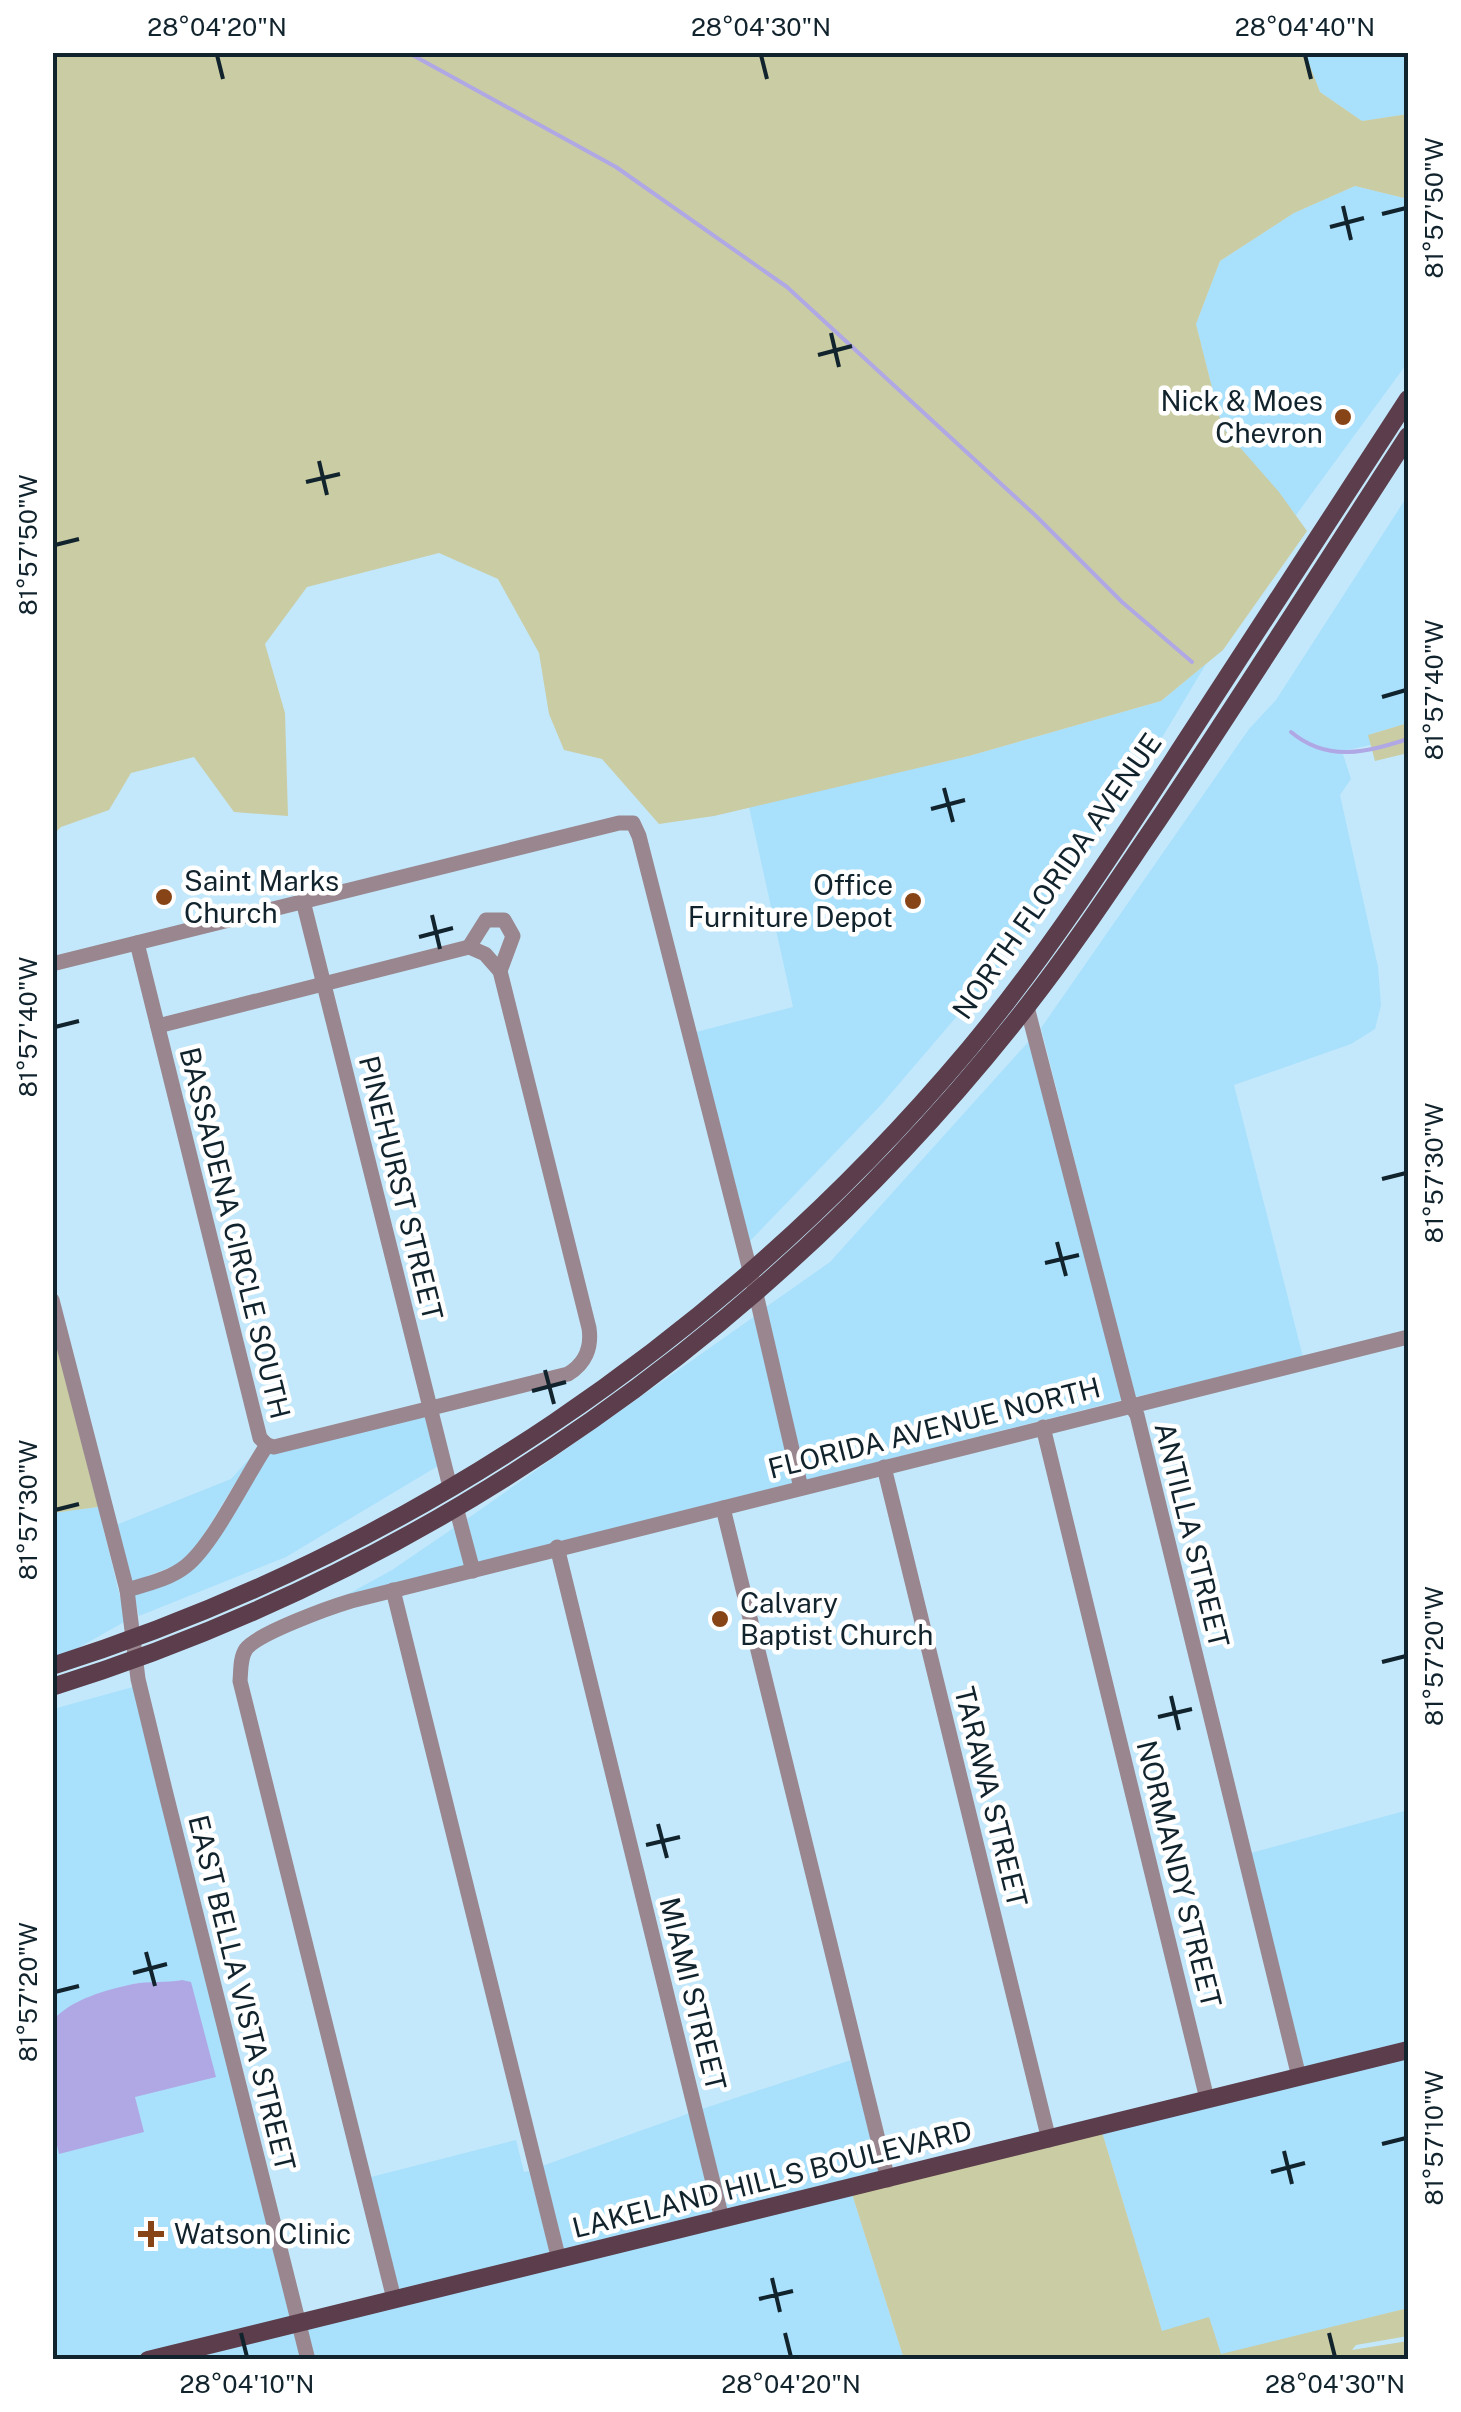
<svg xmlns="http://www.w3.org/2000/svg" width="1461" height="2412" viewBox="0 0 1461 2412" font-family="'Public Sans',sans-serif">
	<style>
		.built { fill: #a9e0fc }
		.green { fill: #cacca4 }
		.water { fill: #b0a8e4 }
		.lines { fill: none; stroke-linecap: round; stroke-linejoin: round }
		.stream { stroke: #b0a8e4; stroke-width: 4 }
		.minor { stroke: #9a868e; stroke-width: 15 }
		.major { stroke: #5c3d4b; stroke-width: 18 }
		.ticks { fill: none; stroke: #11232c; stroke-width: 4 }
		.poi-dot { fill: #874416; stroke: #fff; stroke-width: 4 }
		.labels { text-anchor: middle; stroke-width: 9; stroke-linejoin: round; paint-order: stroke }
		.poi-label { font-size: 28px; fill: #11232c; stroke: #fff; text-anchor: start }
		.street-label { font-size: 28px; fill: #11232c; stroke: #fff }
		.neatline { fill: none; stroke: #11232c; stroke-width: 4 }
		.ticks-label { font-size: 25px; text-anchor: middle; fill: #11232c }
	</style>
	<rect width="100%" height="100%" fill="#c3e8fb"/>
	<g class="built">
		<polygon points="1305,53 1408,53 1408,114 1362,121 1320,92"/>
		<polygon points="1355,186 1408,199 1408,362 1296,515 1222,427 1196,324 1220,261 1294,213"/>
		<polygon points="1408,495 1408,723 1369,735 1371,745 1342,751 1351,779 1340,795 1378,967 1381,1005 1375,1029 1351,1044 1234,1085 1303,1357 1135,1397 1041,1028 1249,729 1276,700"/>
		<polygon points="1206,664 1136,781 1057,899 881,1105 750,1241 696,1032 793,1007 749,807 969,756 1161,701"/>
		<polygon points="1030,1040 1122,1400 806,1480 766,1307 830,1262"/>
		<polygon points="755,1316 793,1483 478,1563 467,1519"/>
		<polygon points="425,1415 438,1466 286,1557 139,1616 134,1594 164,1585 270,1452"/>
		<polygon points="251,1457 195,1549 181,1563 132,1582 116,1525 231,1479"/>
		<polygon points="98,1507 126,1621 67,1654 53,1656 52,1513"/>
		<polygon points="455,1527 465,1566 341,1598 392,1570"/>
		<polygon points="133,1687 290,2318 123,2359 53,2359 52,2128 59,2153 143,2132 135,2098 182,1980 162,1984 137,1983 77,2002 53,2020 53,1709"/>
		<polygon points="1408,1810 1408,2044 1304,2070 1251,1853"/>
		<polygon points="1408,2056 1408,2308 1220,2355 1162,2331 1102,2132"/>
		<polygon points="851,2060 880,2176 728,2212 702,2109"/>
		<polygon points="690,2113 715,2215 564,2253 542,2166"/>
		<polygon points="516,2140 524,2172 529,2171 551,2256 399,2292 371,2177"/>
		<polygon points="852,2194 904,2359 315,2359 306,2326"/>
		<polygon points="293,2329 301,2360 172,2360"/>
	</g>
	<g class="green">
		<polygon points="1305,53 1320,92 1362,121 1408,114 1408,199 1355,186 1294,213 1220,261 1196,324 1222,427 1279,492 1307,531 1223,650 1161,701 969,756 714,816 659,824 602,759 564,750 549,714 539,653 498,579 439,553 307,587 265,644 285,713 288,816 234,812 194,757 131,773 109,810 61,827 53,835 53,53"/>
		<polygon points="1408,723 1408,753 1375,761 1368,735"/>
		<polygon points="52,1327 98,1507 53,1513 52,1513"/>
		<polygon points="1102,2132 1162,2331 1209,2317 1221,2354 1408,2308 1408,2336 1356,2345 1352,2350 1408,2341 1408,2359 904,2359 852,2194"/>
	</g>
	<path class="water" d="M 182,1980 L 191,1982 L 216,2077 L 135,2097 L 144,2132 L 59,2154 L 53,2128 L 53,2020 C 72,1999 106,1990 133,1984 C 149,1981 166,1983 182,1980 Z"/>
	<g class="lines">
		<g class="stream">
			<polyline points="407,52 616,167 787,287 1036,516 1122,602 1192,662"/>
			<path d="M 1291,732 C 1328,763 1367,752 1408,739"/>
		</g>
		<g class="minor">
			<polyline points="303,901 450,1487"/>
			<polyline points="137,943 260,1438 267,1445"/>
			<polyline points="469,947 486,920 504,920 513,936 500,971"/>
			<polyline points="52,964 619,823 633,823 639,836 756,1294 801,1488"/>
			<polyline points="1027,1007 1130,1404 1137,1415 1299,2077"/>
			<path d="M 158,1026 L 469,947 L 485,954 L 500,971 L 589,1328 C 592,1348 585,1364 568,1374 L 274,1447 L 267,1445"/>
			<polyline points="52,1300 127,1590 138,1679 165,1790 308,2360"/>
			<polyline points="1043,1427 1207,2099"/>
			<polyline points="884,1467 1049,2140"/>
			<polyline points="456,1507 473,1571"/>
			<polyline points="723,1508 888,2180"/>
			<polyline points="557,1547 722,2219"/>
			<path d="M 127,1590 C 147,1584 170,1579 186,1566 C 213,1545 246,1476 267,1445"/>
			<polyline points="393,1590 559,2260"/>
			<path d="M 394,2299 L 240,1681 C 241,1670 240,1658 246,1649 C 258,1633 331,1607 351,1601 L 1408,1337"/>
		</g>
		<g class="major">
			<path d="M 52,1666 C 409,1553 729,1335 969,1049 C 1053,948 1123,837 1194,728 C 1265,618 1337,509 1408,399"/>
			<path d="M 52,1687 C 438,1567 780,1323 1028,1005 C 1075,945 1116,882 1159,819 C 1244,692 1325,564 1408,436"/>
			<polyline points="148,2360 1408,2050"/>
		</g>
	</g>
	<path class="ticks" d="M 217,55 L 223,79M 761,55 L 767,79M 1305,55 L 1311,79M 1343,206 L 1351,240M 1382,214 L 1406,208M 1330,227 L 1364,218M 831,333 L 839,367M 818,355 L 852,346M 319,461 L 327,495M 306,482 L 340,474M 55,545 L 79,539M 1382,697 L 1406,690M 944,788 L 953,822M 931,809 L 965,800M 432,915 L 440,949M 419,937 L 453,928M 55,1027 L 79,1021M 1382,1179 L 1406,1173M 1057,1242 L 1066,1276M 1045,1263 L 1079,1255M 545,1370 L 554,1404M 532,1391 L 566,1382M 55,1510 L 79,1504M 1382,1662 L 1406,1656M 1171,1696 L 1179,1730M 1158,1717 L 1192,1709M 658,1824 L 667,1858M 646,1845 L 680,1837M 146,1952 L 155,1986M 133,1973 L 167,1964M 55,1992 L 79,1986M 1382,2144 L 1406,2138M 1284,2151 L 1292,2184M 1271,2172 L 1305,2163M 772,2278 L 780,2312M 759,2299 L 793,2291M 241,2333 L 247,2357M 785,2333 L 791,2357M 1329,2333 L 1335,2357"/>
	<g class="poi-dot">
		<circle cx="1343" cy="417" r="10"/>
		<circle cx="164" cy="897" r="10"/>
		<circle cx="913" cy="901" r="10"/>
		<circle cx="720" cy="1619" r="10"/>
		<path d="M146 2219h10v10h10v10h-10v10h-10v-10h-10v-10h10z"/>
	</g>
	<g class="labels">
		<g class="poi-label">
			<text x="1323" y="411" text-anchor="end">Nick &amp; Moes<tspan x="1323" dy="32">Chevron</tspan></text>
			<text x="184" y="891">Saint Marks<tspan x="184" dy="32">Church</tspan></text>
			<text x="893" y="895" text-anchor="end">Office<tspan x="893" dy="32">Furniture Depot</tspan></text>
			<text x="740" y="1613">Calvary<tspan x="740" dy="32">Baptist Church</tspan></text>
			<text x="174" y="2244">Watson Clinic</text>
		</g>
		<g class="street-label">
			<text transform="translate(1057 876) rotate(-55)" y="10">NORTH FLORIDA AVENUE</text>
			<text transform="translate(401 1188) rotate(76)" y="10">PINEHURST STREET</text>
			<text transform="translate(235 1233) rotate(76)" y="10">BASSADENA CIRCLE SOUTH</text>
			<text transform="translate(934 1428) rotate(-14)" y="10">FLORIDA AVENUE NORTH</text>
			<text transform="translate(1192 1535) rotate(76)" y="10">ANTILLA STREET</text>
			<text transform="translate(991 1797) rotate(76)" y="10">TARAWA STREET</text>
			<text transform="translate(1179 1874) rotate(76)" y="10">NORMANDY STREET</text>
			<text transform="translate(242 1993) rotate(76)" y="10">EAST BELLA VISTA STREET</text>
			<text transform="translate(693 1994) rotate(76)" y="10">MIAMI STREET</text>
			<text transform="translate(772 2179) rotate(-14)" y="10">LAKELAND HILLS BOULEVARD</text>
		</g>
	</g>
	<rect width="1461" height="2412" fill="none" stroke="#ffffff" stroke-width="110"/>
	<rect x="55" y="55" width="1351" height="2302" class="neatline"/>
	<g class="ticks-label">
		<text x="217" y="36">28°04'20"N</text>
		<text x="761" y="36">28°04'30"N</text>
		<text x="1305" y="36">28°04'40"N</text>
		<text transform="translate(1434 208) rotate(-90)" y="9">81°57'50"W</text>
		<text transform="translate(28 545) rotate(-90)" y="9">81°57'50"W</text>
		<text transform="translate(1434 690) rotate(-90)" y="9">81°57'40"W</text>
		<text transform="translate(28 1027) rotate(-90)" y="9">81°57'40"W</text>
		<text transform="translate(1434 1173) rotate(-90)" y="9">81°57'30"W</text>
		<text transform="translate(28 1510) rotate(-90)" y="9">81°57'30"W</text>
		<text transform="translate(1434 1656) rotate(-90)" y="9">81°57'20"W</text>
		<text transform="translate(28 1992) rotate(-90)" y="9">81°57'20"W</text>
		<text transform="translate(1434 2138) rotate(-90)" y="9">81°57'10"W</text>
		<text x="247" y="2393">28°04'10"N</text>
		<text x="791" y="2393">28°04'20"N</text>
		<text x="1335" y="2393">28°04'30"N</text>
	</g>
</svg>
